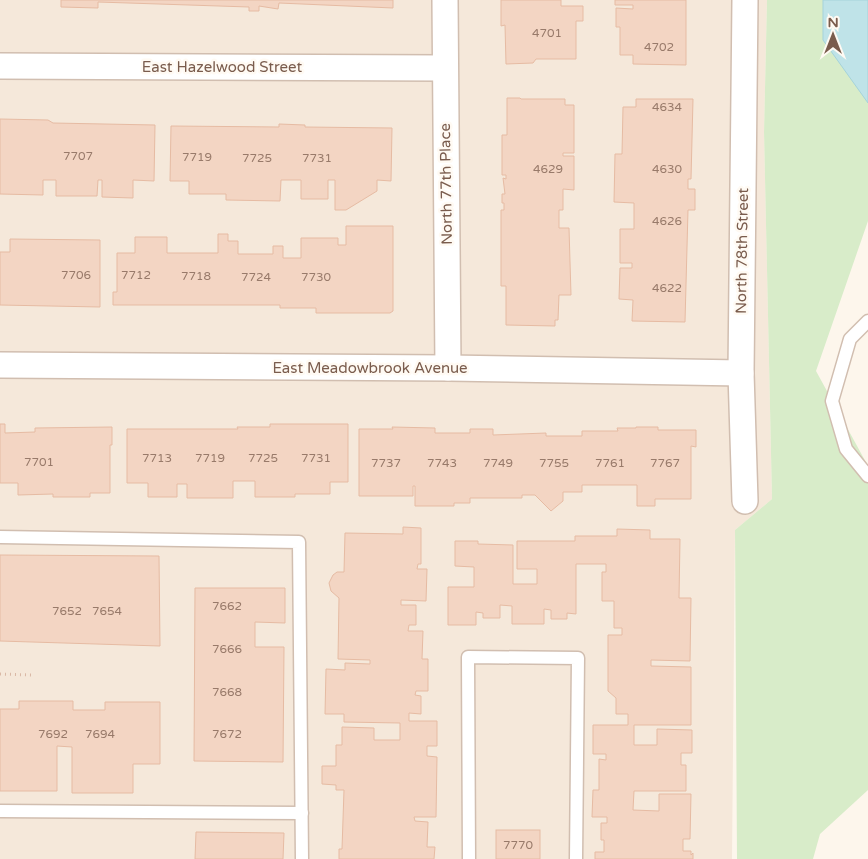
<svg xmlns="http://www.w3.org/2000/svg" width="868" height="859" viewBox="0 0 868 859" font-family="'Varela Round',sans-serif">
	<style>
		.residential { fill: #f5e8da }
		.green { fill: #d8ecc9 }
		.water { fill: #bfe3e8; stroke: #a5d3da }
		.building { fill: #f3d5c3; stroke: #e6bba3 }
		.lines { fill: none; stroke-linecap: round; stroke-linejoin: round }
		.lane-casing { stroke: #d1beb0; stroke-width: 15 }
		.street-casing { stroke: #d1beb0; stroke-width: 28 }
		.path { stroke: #d9b8a5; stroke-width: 3; stroke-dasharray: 1 4; stroke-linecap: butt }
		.lane { stroke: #fff; stroke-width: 12 }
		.street { stroke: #fff; stroke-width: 25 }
		.labels { text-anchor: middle; stroke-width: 5; stroke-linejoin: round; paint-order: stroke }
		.number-label { font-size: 12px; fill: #987a6a }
		.street-label { font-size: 15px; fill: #7a5c4d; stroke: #fffaf3 }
	</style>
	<rect width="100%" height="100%" fill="#fdf6ec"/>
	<polygon class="residential" points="0,0 767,0 764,132 772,499 735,530 732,859 0,859"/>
	<polygon class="green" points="767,0 868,0 868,221 816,371 868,466 868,790 820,834 813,859 737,859 735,530 772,499 764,132"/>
	<polygon class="water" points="823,0 868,0 868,103 823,40"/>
	<g class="building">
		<polygon points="61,0 393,0 393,8 279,3 278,9 259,6 259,11 249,11 249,7 98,2 98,8 61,7"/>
		<polygon points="501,0 561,0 561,6 583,6 583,21 576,21 576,59 536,59 533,63 506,64 505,25 501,26"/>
		<polygon points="615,0 686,0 686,65 633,64 633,55 620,55 620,27 616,27 616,8 633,9 633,5 615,5"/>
		<polygon points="507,98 520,98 521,99 565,99 565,105 574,105 574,153 563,153 563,156 574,156 574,190 563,189 563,210 559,210 559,228 569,228 571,295 559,295 558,320 555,320 555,326 506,325 506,286 501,286 501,210 504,210 504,203 502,203 502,194 505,194 503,178 506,179 506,175 502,175 502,135 507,135"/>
		<polygon points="636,99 693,99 691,179 688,179 688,189 695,189 695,210 688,210 685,322 632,321 633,300 619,299 620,268 632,268 632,263 620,263 620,229 634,229 634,203 614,202 615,154 622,154 623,107 636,107"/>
		<polygon points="0,119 48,120 53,123 155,125 154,181 133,180 133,198 102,197 102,180 98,180 97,196 56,196 56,180 43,180 43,195 0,194"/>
		<polygon points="279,124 305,125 305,127 392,128 391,181 377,180 377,191 346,210 335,210 335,180 328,180 328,199 301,199 301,180 281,180 280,201 226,200 226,194 189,194 189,181 170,181 171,126 279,127"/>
		<polygon points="346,226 393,226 393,311 390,313 316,313 316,308 280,308 280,305 113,305 113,292 117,292 117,253 135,253 135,237 167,237 167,253 218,253 218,234 228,234 228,241 238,241 238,254 273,254 273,246 283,246 283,258 301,258 301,238 338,238 338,245 346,245"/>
		<polygon points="10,239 100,240 100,307 0,305 0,252 10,252"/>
		<polygon points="0,424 5,424 5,433 35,432 35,428 112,427 112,445 110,445 110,493 90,493 90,497 53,497 53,494 18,495 18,483 0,483"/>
		<polygon points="270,424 348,424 348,482 330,482 330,494 295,494 295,497 255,497 255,481 233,481 233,498 187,498 187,484 177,484 177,497 148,497 148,483 127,483 127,429 238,429 237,427 270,427"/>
		<polygon points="392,427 435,428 435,433 470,433 470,429 493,429 493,435 546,433 546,436 582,436 582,431 618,431 617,428 636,428 636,427 658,427 658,430 696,430 696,447 691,446 691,499 655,499 655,506 637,506 637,485 582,485 582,492 563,492 563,501 551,511 535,495 522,495 522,498 470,498 470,503 454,503 454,506 415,506 415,486 413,486 413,496 359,496 359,429 393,429"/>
		<polygon points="403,527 421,528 421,564 418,564 417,569 427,569 426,601 401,600 401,605 416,605 416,625 409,625 408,631 423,631 422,659 428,659 428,691 416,691 415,695 421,696 421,714 409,713 409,721 437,721 437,746 427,746 427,756 437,757 436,817 414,817 415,821 428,822 427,847 435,847 434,859 339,859 339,849 342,849 344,790 336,790 336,785 322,784 322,766 336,766 336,745 342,745 342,727 374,728 374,740 400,740 400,723 344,722 344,714 325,714 326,669 345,670 345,663 370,664 370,660 338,659 339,598 331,591 329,583 333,575 337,572 344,572 345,533 403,534"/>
		<polygon points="617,529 650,530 650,539 680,539 679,598 691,598 690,661 651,660 651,666 691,667 691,725 634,725 634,745 657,745 657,729 692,730 692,753 681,753 681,765 686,765 686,791 634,791 633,810 659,811 659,794 691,794 690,839 683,839 683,851 691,851 691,855 693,853 693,859 595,859 595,852 604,852 604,840 601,840 601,823 607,823 607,817 592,817 593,790 599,790 599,759 606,760 606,754 593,754 593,725 628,725 628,714 616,714 616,698 608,691 608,635 622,635 622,628 614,628 614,601 602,601 602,572 606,572 606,564 576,564 576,614 567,613 567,619 551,619 551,610 544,609 544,624 512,624 512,606 500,605 500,618 483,618 483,613 476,612 476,625 448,625 448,587 474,587 474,567 455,566 455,541 478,541 478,544 513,545 513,584 537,584 537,569 517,569 517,541 575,541 575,536 617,536"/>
		<polygon points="0,555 159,556 160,646 0,641"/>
		<polygon points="195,588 285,588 285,623 255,622 255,647 284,647 283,762 194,761"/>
		<polygon points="19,701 73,701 73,710 105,710 105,702 160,702 160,764 133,764 133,793 72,793 72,747 57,746 57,791 0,791 0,709 19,709"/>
		<rect x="496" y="830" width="44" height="29"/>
		<polygon points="196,832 284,833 283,859 195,859"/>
	</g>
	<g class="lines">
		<g class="lane-casing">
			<g id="lane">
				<polyline points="868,321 850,339 832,401 846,449 868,476"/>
				<polyline points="0,537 299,542 302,859"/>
				<polyline points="0,811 302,813"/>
				<polyline points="469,859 468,657 578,658 576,859"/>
			</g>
		</g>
		<g class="street-casing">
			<g id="street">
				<polyline points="445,0 448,368"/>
				<polyline points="0,66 444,68"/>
				<polyline points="0,365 448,368 741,373"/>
				<polyline points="745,501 741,373 745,0"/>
			</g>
		</g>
		<polyline class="path" points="0,674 31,675"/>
		<use href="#lane" class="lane"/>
		<use href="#street" class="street"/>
	</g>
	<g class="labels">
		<g class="number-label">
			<text x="547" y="37">4701</text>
			<text x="659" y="51">4702</text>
			<text x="667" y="111">4634</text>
			<text x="78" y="160">7707</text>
			<text x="197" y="161">7719</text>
			<text x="257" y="162">7725</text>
			<text x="317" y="162">7731</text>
			<text x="548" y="173">4629</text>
			<text x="667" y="173">4630</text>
			<text x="667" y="225">4626</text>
			<text x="76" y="279">7706</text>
			<text x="136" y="279">7712</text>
			<text x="196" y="280">7718</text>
			<text x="256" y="281">7724</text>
			<text x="316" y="281">7730</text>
			<text x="667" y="292">4622</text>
			<text x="157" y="462">7713</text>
			<text x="210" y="462">7719</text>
			<text x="263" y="462">7725</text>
			<text x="316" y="462">7731</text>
			<text x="39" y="466">7701</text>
			<text x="386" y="467">7737</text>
			<text x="442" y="467">7743</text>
			<text x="498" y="467">7749</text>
			<text x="554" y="467">7755</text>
			<text x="610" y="467">7761</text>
			<text x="665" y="467">7767</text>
			<text x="227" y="610">7662</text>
			<text x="67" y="615">7652</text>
			<text x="107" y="615">7654</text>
			<text x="227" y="653">7666</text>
			<text x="227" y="696">7668</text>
			<text x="53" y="738">7692</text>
			<text x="100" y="738">7694</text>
			<text x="227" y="738">7672</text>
			<text x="518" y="849">7770</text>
		</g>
		<g class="street-label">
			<text x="222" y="72">East Hazelwood Street</text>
			<text transform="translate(446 184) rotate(-91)" y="5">North 77th Place</text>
			<text transform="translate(742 251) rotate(-89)" y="5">North 78th Street</text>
			<text x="370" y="373">East Meadowbrook Avenue</text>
		</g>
	</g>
	<g transform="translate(833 35)" stroke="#fffaf3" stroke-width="4" paint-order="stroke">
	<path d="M0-4L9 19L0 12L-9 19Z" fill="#7a5c4d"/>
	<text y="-8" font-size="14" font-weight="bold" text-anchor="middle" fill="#7a5c4d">N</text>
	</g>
</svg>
